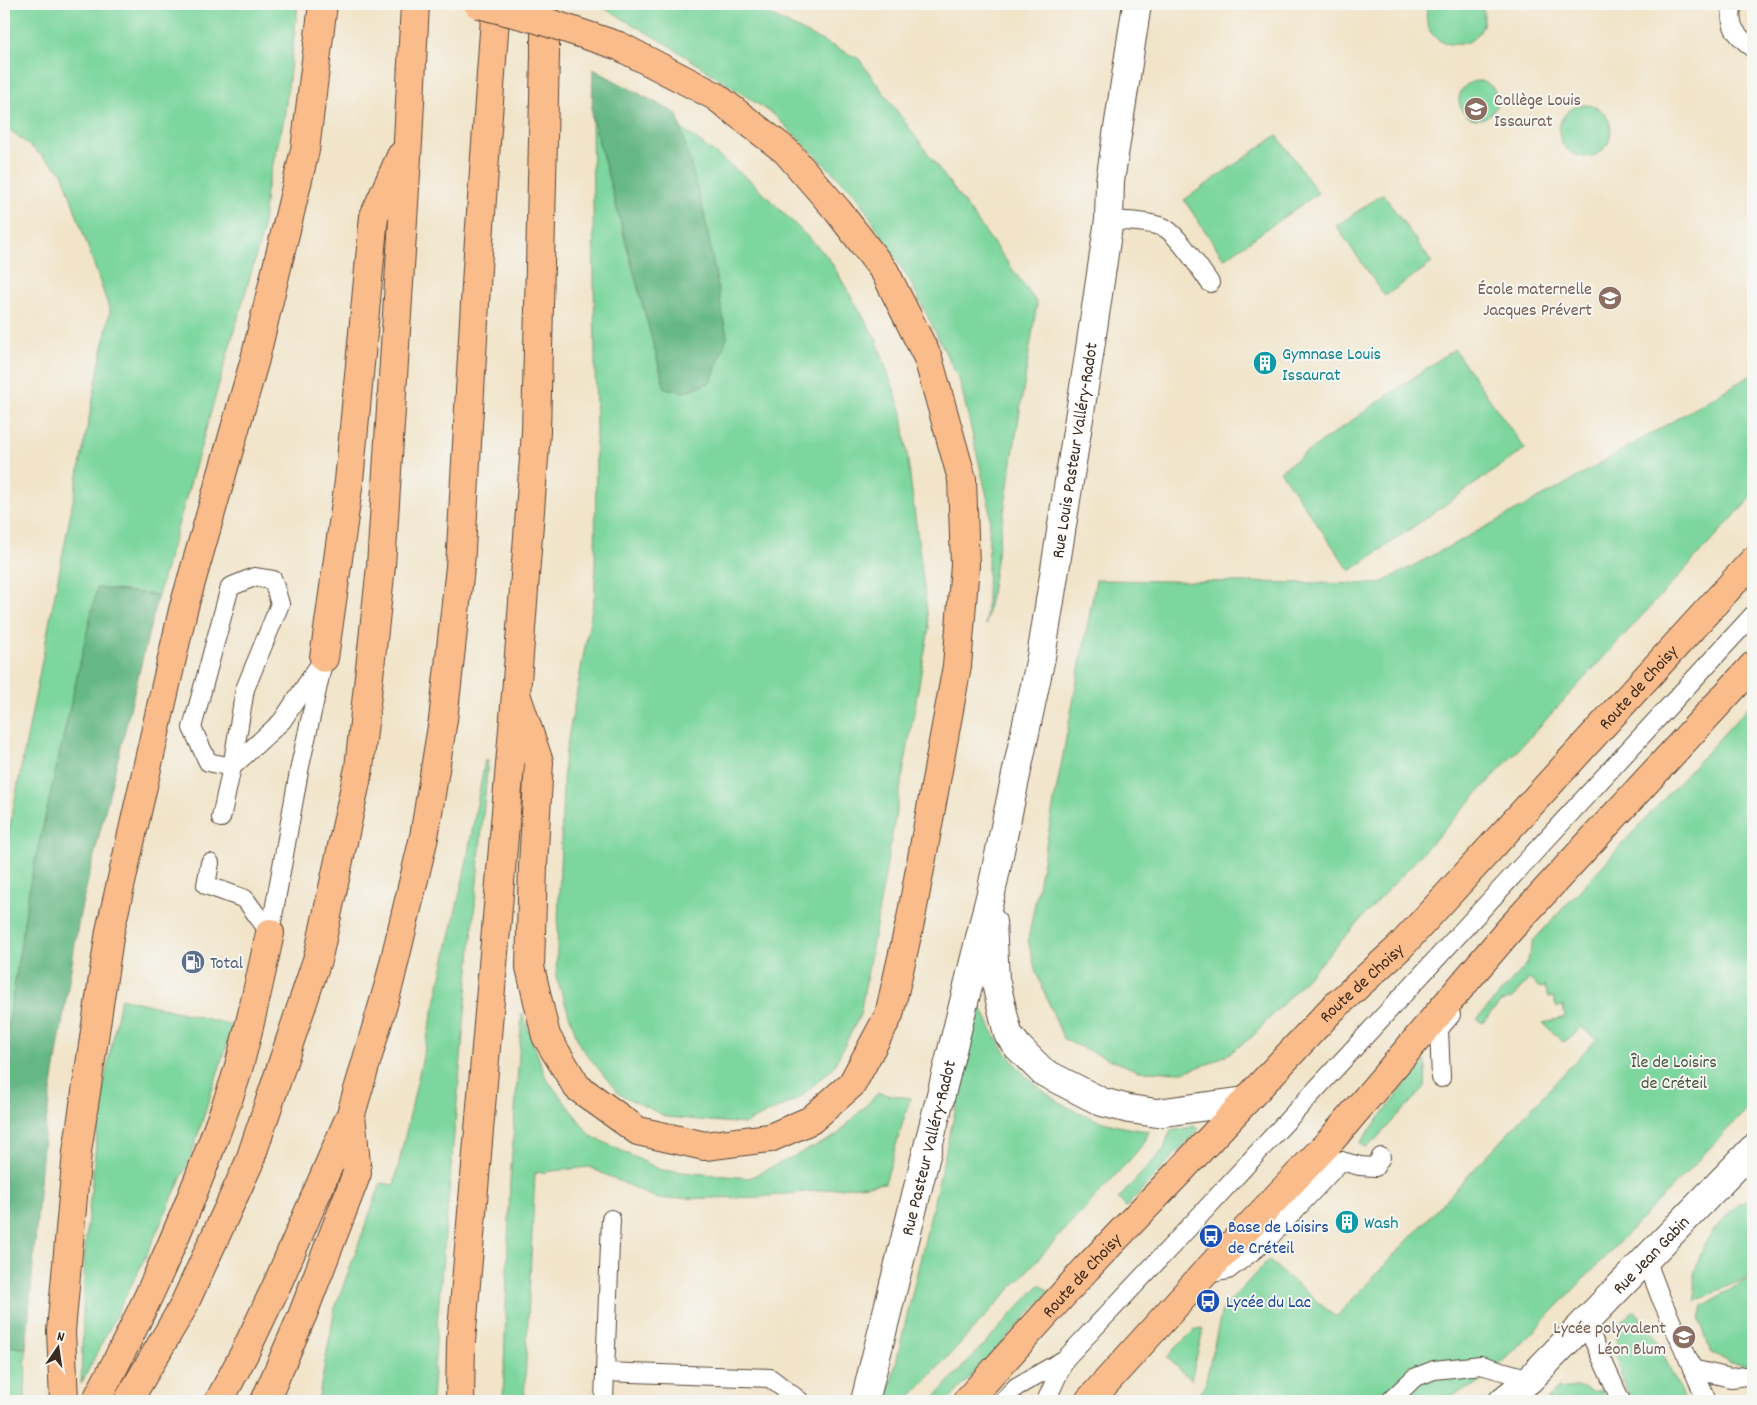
<svg xmlns="http://www.w3.org/2000/svg" width="1757" height="1405" viewBox="0 0 1757 1405" font-family="Dekko,sans-serif">
	<style>
		.green { fill: #7cd69d; stroke: #5c805e }
		.forest { fill: #65b784; stroke: #507051 }
		.lines { fill: none; stroke-linecap: round; stroke-linejoin: round }
		.lane-casing { stroke: #564638; stroke-width: 20 }
		.street-casing { stroke: #564638; stroke-width: 30 }
		.primary-casing { stroke: #564638; stroke-width: 30 }
		.highway-casing { stroke: #564638; stroke-width: 30 }
		.lane { stroke: #fff; stroke-width: 18 }
		.street { stroke: #fff; stroke-width: 28 }
		.primary { stroke: #fabc8b; stroke-width: 28 }
		.highway { stroke: #fabc8b; stroke-width: 28 }
		.highway-bridge-casing { stroke: #564638; stroke-width: 30; stroke-linecap: butt }
		.highway-bridge { stroke: #fabc8b; stroke-width: 28 }
		.labels { text-anchor: middle; stroke-width: 4; stroke-linejoin: round; paint-order: stroke }
		.education-label { font-size: 18px; fill: #785e54; stroke: #f6f6f2; text-anchor: end }
		.culture-label { font-size: 18px; fill: #0d838f; stroke: #f6f6f2; text-anchor: start }
		.street-label { font-size: 18px; fill: #3b2a1e; stroke: #f6f6f2 }
		.service-label { font-size: 18px; fill: #4e5e75; stroke: #f6f6f2; text-anchor: start }
		.park-label { font-size: 18px; fill: #4b553e; stroke: #f6f6f2 }
		.transit-label { font-size: 18px; fill: #164399; stroke: #f6f6f2; text-anchor: start }
	</style>
	<rect width="100%" height="100%" fill="#f6f6f2"/>
	<filter id="ink" filterUnits="userSpaceOnUse"><feTurbulence type="fractalNoise" baseFrequency=".02" numOctaves="2"/><feDisplacementMap in="SourceGraphic" scale="10" xChannelSelector="R" yChannelSelector="G"/><feConvolveMatrix kernelMatrix="1 2 1 2 8 2 1 2 1" color-interpolation-filters="sRGB"/></filter>
	<filter id="wash" filterUnits="userSpaceOnUse"><feTurbulence type="fractalNoise" baseFrequency=".0096" numOctaves="4" result="noise"/><feDisplacementMap in="SourceGraphic" scale="20" xChannelSelector="R" yChannelSelector="G"/><feGaussianBlur stdDeviation="1.12" result="paint"/><feColorMatrix in="noise" values="0 0 0 0 0 0 0 0 0 0 0 0 0 0 0 0 0 1.4 0 .05"/><feComposite in="paint" operator="in"/></filter>
	<g filter="url(#wash)">
		<rect width="100%" height="100%" fill="#f1e4c9"/>
		<g class="green">
			<polygon points="4,4 298,4 284,119 266,192 262,235 158,595 98,588 30,884 4,1053 4,856 110,311 62,172 4,125"/>
			<polygon points="597,4 748,4 859,59 1037,303 986,625 990,509 960,382 911,283 857,196 773,114 665,43"/>
			<path d="M 1428,4 L 1482,4 C 1498,56 1414,60 1428,4 Z"/>
			<circle cx="1478" cy="100" r="19"/>
			<circle cx="1585" cy="131" r="26"/>
			<polygon points="592,116 665,388 705,218 680,127 752,182 828,257 876,339 902,413 929,628 860,1015 833,1068 798,1099 744,1124 667,1117 619,1094 580,1046 556,977 564,761 595,593 596,436"/>
			<polygon points="1277,135 1318,193 1224,259 1184,200"/>
			<polygon points="1383,194 1432,263 1385,296 1336,226"/>
			<polygon points="1454,349 1525,449 1350,571 1280,471"/>
			<polygon points="1753,374 1753,496 1253,1036 1230,1053 1211,1063 1183,1072 1138,1071 1064,1040 1036,972 1028,940 1096,580 1379,584 1560,487"/>
			<polygon points="1753,702 1753,1103 1530,1335 1479,1384 1437,1401 1194,1401 1205,1384 1222,1310 1268,1260 1336,1317 1596,1039 1581,1027 1570,1039 1563,1042 1543,1023 1565,1017 1563,1006 1557,1007 1553,997 1548,997 1545,987 1540,988 1529,979 1512,998 1501,1002 1482,1023 1477,1019 1527,964 1533,941"/>
			<polygon points="485,760 488,760 487,771 438,1312 432,1401 318,1401 335,1308 381,1183 394,1185 465,870"/>
			<polygon points="121,998 233,1025 191,1156 146,1256 81,1384 85,1247 101,1098"/>
			<path d="M 980,1005 C 985,1015 989,1026 995,1036 C 1029,1093 1084,1125 1149,1131 L 1145,1141 L 1135,1154 L 907,1401 L 887,1401 Z"/>
			<polygon points="522,1013 546,1078 591,1136 661,1170 749,1178 836,1136 878,1093 910,1098 885,1183 760,1197 658,1199 589,1167 535,1173 524,1401 503,1401 510,1181"/>
			<polygon points="1425,1060 1426,1066 1425,1087 1373,1142 1366,1147 1359,1144"/>
			<polygon points="1196,1126 1199,1129 1126,1207 1118,1199 1164,1149 1170,1131"/>
			<polygon points="1753,1199 1753,1275 1695,1301 1694,1274 1704,1244 1718,1225 1738,1204"/>
			<polygon points="1753,1276 1753,1365 1730,1363 1710,1351 1700,1319 1703,1306"/>
			<polygon points="1040,1284 1049,1292 948,1401 931,1401"/>
			<polygon points="1634,1310 1654,1335 1685,1401 1632,1401 1623,1382 1616,1356 1618,1325"/>
			<polygon points="1202,1328 1203,1330 1191,1380 1167,1357 1195,1329"/>
			<polygon points="4,1345 26,1349 25,1401 4,1401"/>
			<polygon points="1576,1387 1585,1388 1592,1392 1601,1390 1606,1401 1546,1401 1557,1389"/>
		</g>
		<g class="forest">
			<polygon points="593,69 677,114 705,218 727,337 711,382 684,392 665,388 592,116"/>
			<polygon points="97,588 158,595 80,913 44,1135 26,1349 4,1345 4,1053 30,884"/>
		</g>
	</g>
	<g filter="url(#ink)">
		<g class="lines">
			<g class="lane-casing">
				<g id="lane">
					<path d="M 1733,4 C 1727,26 1737,36 1753,48"/>
					<path d="M 1109,220 C 1126,221 1146,221 1163,227 C 1177,233 1200,269 1210,283"/>
					<polygon points="254,577 273,580 280,604 245,689 232,767 208,762 192,728 230,587"/>
					<polyline points="221,818 232,767 282,721 318,667"/>
					<polyline points="210,863 206,885 245,899 270,933"/>
					<polyline points="270,933 300,766 324,658"/>
					<polyline points="1441,1078 1439,1029 1451,1015"/>
					<polyline points="1341,1161 1360,1166 1375,1167 1381,1157"/>
					<polyline points="1646,1259 1660,1296 1707,1401"/>
					<polyline points="1203,1275 1228,1270 1267,1240 1341,1161"/>
					<polyline points="1585,1322 1621,1401"/>
					<polyline points="1692,1369 1731,1378 1753,1375"/>
					<polyline points="605,1372 611,1219"/>
					<polyline points="604,1401 605,1372 770,1378 800,1401"/>
					<polyline points="1003,1401 1016,1387 1065,1359 1180,1237 1753,615"/>
					<polyline points="1046,1401 1065,1359"/>
					<polyline points="1390,1401 1414,1378 1434,1370 1481,1365 1530,1379"/>
				</g>
			</g>
			<g class="street-casing">
				<g id="street">
					<polyline points="992,922 995,979 1008,1034 1018,1047 1043,1072 1102,1102 1129,1109 1157,1113 1245,1101"/>
					<path id="s1" d="M 865,1401 L 991,893 L 1041,657 L 1088,362 L 1109,220 L 1110,181 L 1137,4"/>
					<path id="s2" d="M 1503,1401 L 1530,1379 L 1753,1149"/>
				</g>
			</g>
			<g class="primary-casing">
				<g id="primary">
					<path id="s3" d="M 967,1401 L 1087,1268 L 1181,1170 L 1331,1010 L 1400,947 L 1753,561"/>
					<polyline points="1089,1401 1203,1275 1332,1139 1510,929 1753,666"/>
				</g>
			</g>
			<g class="highway-casing">
				<g id="highway">
					<polyline points="324,658 349,481 374,216 401,156"/>
					<polyline points="516,694 539,762 533,866 530,967 546,1036 577,1087 638,1131 705,1146 770,1138 811,1120 852,1084 889,1015 911,918 957,666 965,565 962,479 928,358 885,272 838,211 786,151 715,96 619,46"/>
					<polyline points="64,1401 61,1331 77,1152 110,931 183,610 255,359 305,150 323,4"/>
					<path d="M 96,1401 C 141,1317 180,1231 213,1141 C 221,1119 230,1096 237,1073 C 250,1027 260,980 270,933"/>
					<polyline points="128,1401 182,1309 249,1163 318,957 359,768 381,566 408,141 415,4"/>
					<polyline points="219,1401 244,1354 276,1287 351,1114 389,984 424,837 443,720 460,567 477,268 496,4"/>
					<polyline points="265,1401 302,1316 357,1173 351,1115"/>
					<polyline points="460,1401 461,1342 516,694 536,432 545,55 545,4"/>
				</g>
			</g>
			<use href="#lane" class="lane"/>
			<use href="#street" class="street"/>
			<use href="#primary" class="primary"/>
			<use href="#highway" class="highway"/>
			<g class="highway-bridge-casing">
				<polyline id="highway-bridge" points="478,4 537,19 619,46"/>
			</g>
			<use href="#highway-bridge" class="highway-bridge"/>
		</g>
	</g>
	<defs>
		<g id="school-disc" transform="scale(1.25)"><circle r="9.5" fill="#8d6e63" stroke="#f6f6f2"/><path d="M0-5L7-2L0 1L-7-2ZM-4 1L0 2.5L4 1V4Q0 6-4 4Z" fill="#fff"/></g>
		<g id="building-disc" transform="scale(1.25)"><circle r="9.5" fill="#0f9aa8" stroke="#f6f6f2"/><path d="M-4-6H4V6H1V3H-1V6H-4ZM-2.5-4.3h1.7v1.8h-1.7ZM.8-4.3h1.7v1.8H.8ZM-2.5-1h1.7V.8h-1.7ZM.8-1h1.7V.8H.8Z" fill="#fff"/></g>
		<g id="fuel-disc" transform="scale(1.25)"><circle r="9.5" fill="#5c6f8a" stroke="#f6f6f2"/><path d="M-5.5-6h7V0h2V4h1.3V-2.5L3-4.5l.8-.8L6-3V5H2.5V1h-1V6h-7ZM-4.2-4.7v3.2H.2V-4.7Z" fill="#fff"/></g>
		<g id="bus-disc" transform="scale(1.25)"><circle r="9.5" fill="#1a4fb4" stroke="#f6f6f2"/><path d="M-5-6H5V4H4V6H2V4H-2V6H-4V4H-5ZM-3.5-4V0h7V-4ZM-3.5 1.2v1.5H-2V1.2ZM2 1.2v1.5H3.5V1.2Z" fill="#fff"/></g>
	</defs>
	<g fill-rule="evenodd">
		<use href="#school-disc" x="1476" y="109"/>
		<use href="#school-disc" x="1610" y="298"/>
		<use href="#building-disc" x="1265" y="363"/>
		<use href="#fuel-disc" x="193" y="962"/>
		<use href="#building-disc" x="1347" y="1222"/>
		<use href="#bus-disc" x="1211" y="1236"/>
		<use href="#bus-disc" x="1208" y="1301"/>
		<use href="#school-disc" x="1684" y="1337"/>
	</g>
	<g class="labels">
		<g class="education-label">
			<text x="1494" y="105" text-anchor="start">Collège Louis<tspan x="1494" dy="21">Issaurat</tspan></text>
			<text x="1592" y="294">École maternelle<tspan x="1592" dy="21">Jacques Prévert</tspan></text>
			<text x="1666" y="1333">Lycée polyvalent<tspan x="1666" dy="21">Léon Blum</tspan></text>
		</g>
		<g class="culture-label">
			<text x="1282" y="359">Gymnase Louis<tspan x="1282" dy="21">Issaurat</tspan></text>
			<text x="1364" y="1228">Wash</text>
		</g>
		<g class="street-label">
			<text dy="6" stroke="none"><textPath href="#s1" startOffset="974">Rue Louis Pasteur Valléry-Radot</textPath></text>
			<text dy="6" stroke="none"><textPath href="#s3" startOffset="980">Route de Choisy</textPath></text>
			<text dy="6" stroke="none"><textPath href="#s3" startOffset="575">Route de Choisy</textPath></text>
			<text dy="6" stroke="none"><textPath href="#s1" startOffset="261">Rue Pasteur Valléry-Radot</textPath></text>
			<text dy="6" stroke="none"><textPath href="#s2" startOffset="208">Rue Jean Gabin</textPath></text>
			<text dy="6" stroke="none"><textPath href="#s3" startOffset="170">Route de Choisy</textPath></text>
		</g>
		<g class="service-label">
			<text x="210" y="968">Total</text>
		</g>
		<g class="park-label">
			<text x="1674" y="1067">Île de Loisirs<tspan x="1674" dy="21">de Créteil</tspan></text>
		</g>
		<g class="transit-label">
			<text x="1228" y="1232">Base de Loisirs<tspan x="1228" dy="21">de Créteil</tspan></text>
			<text x="1226" y="1307">Lycée du Lac</text>
		</g>
	</g>
	<rect width="1757" height="1405" fill="none" stroke="#f6f6f2" stroke-width="20"/>
	<g transform="translate(58 1348) rotate(13)" stroke="#f6f6f2" stroke-width="4" paint-order="stroke">
	<path d="M0-4L9 19L0 12L-9 19Z" fill="#3b2a1e"/>
	<text y="-8" font-size="14" font-weight="bold" text-anchor="middle" fill="#3b2a1e">N</text>
	</g>
</svg>
